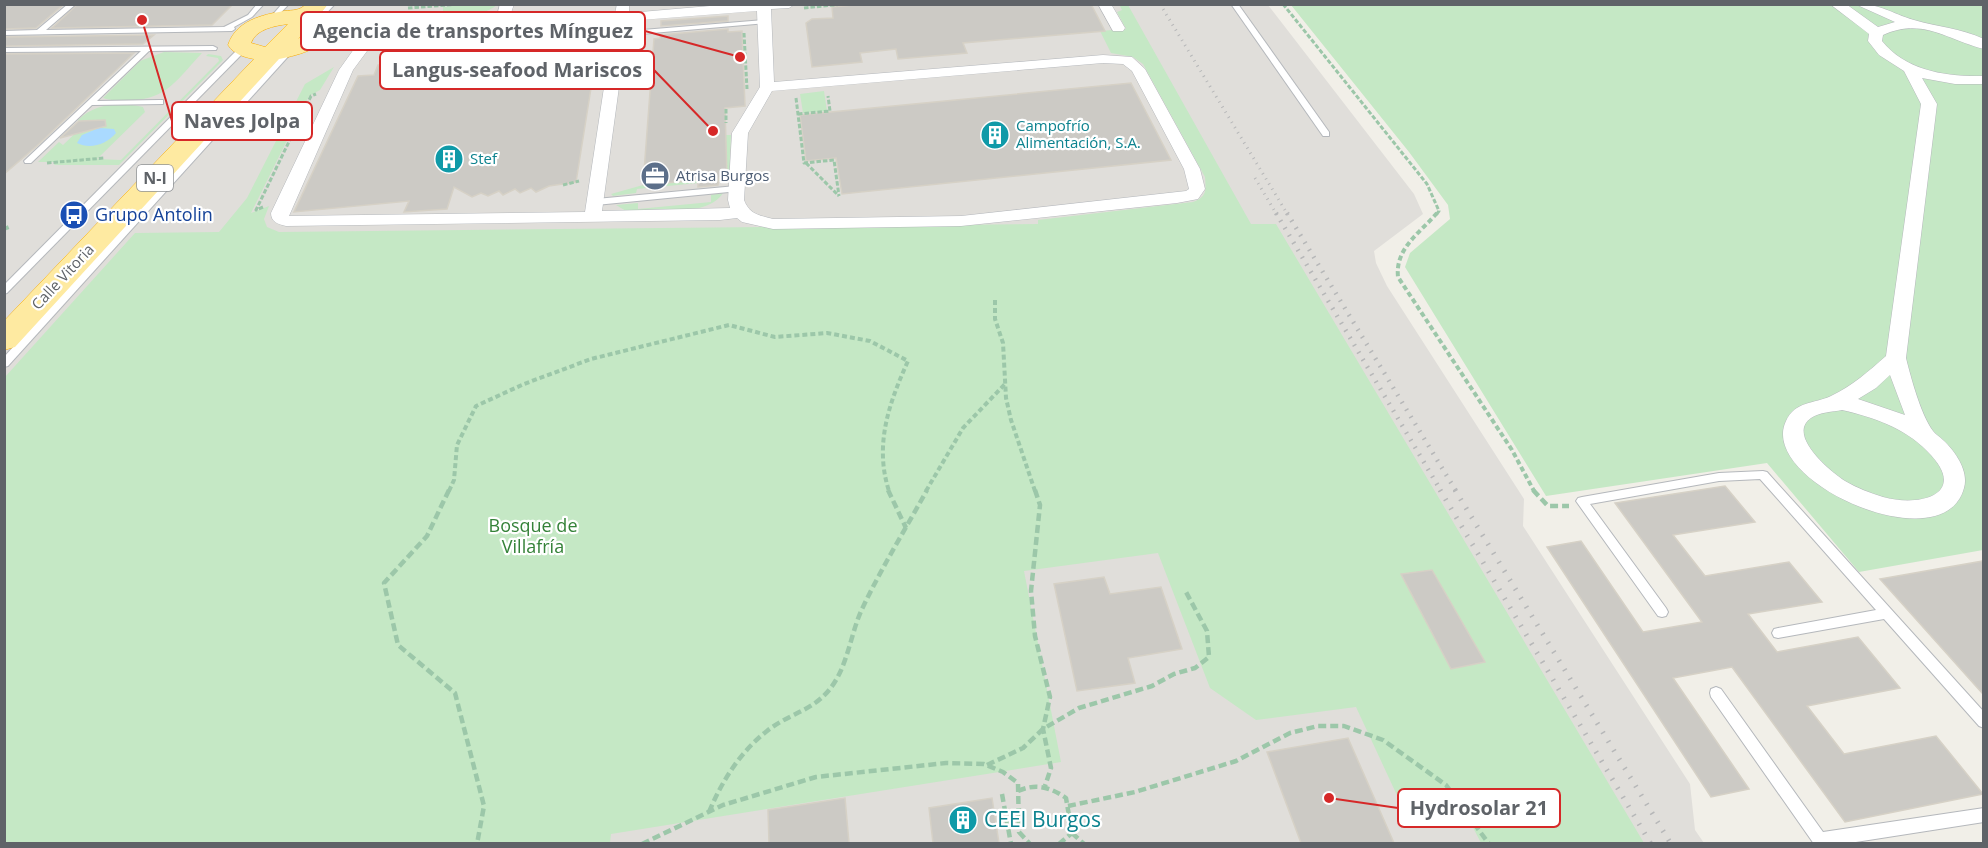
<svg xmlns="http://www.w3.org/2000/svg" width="1988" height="848" viewBox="0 0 1988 848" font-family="'Open Sans',sans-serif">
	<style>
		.industrial { fill: #e0deda }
		.green { fill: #c5e8c5 }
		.water { fill: #aadaff }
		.building { fill: #cccac5; stroke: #d6d1c6; stroke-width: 1.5 }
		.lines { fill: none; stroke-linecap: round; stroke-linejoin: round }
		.service-casing { stroke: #b5b8bc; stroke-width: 2 }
		.minor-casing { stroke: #b5b8bc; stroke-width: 1 }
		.trunk-casing { stroke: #f9ab00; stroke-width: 1 }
		.path-far2 { stroke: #9cc7a9; stroke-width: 3; stroke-dasharray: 4.5 2; stroke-linecap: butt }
		.path-far1 { stroke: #9cc7a9; stroke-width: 4; stroke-dasharray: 5 3; stroke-linecap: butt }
		.path { stroke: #9cc7a9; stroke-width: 4.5; stroke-dasharray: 8 4; stroke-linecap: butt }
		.service { fill: #fff; fill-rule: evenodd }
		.minor { fill: #fff; fill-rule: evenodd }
		.trunk { fill: #feeaa1; fill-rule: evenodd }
		.rail-far2 { stroke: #b6b7b8; stroke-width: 3; stroke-dasharray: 1 5; stroke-linecap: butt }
		.rail-far1 { stroke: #b6b7b8; stroke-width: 4.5; stroke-dasharray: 1.5 7; stroke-linecap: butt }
		.rail { stroke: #b6b7b8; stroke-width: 5; stroke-dasharray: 1.5 9; stroke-linecap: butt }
		.labels { text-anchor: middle; stroke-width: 4.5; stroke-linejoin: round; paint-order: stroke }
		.far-culture-label { font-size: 15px; fill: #0d838f; stroke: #fff; text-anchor: start }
		.far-service-label { font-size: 15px; fill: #4e5e75; stroke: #fff; text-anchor: start }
		.far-street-label { font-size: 15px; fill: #5f6368; stroke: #fff }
		.shield { fill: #fff; stroke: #8f9295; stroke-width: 1.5 }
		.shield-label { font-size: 16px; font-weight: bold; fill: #5f6368 }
		.transit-label { font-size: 18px; fill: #164399; stroke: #fff; text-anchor: start }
		.park-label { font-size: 18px; fill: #348238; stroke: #fff }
		.near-culture-label { font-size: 21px; fill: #0d838f; stroke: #fff; text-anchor: start }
		.leader { fill: none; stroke: #d62828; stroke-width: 2 }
		.callout-dot { fill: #d62828; stroke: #fff; stroke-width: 2 }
		.callout { fill: #fff; stroke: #d62828; stroke-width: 2 }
		.callout-label { font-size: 20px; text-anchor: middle; font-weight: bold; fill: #5f6368 }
	</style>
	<rect width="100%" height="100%" fill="#f1efe8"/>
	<polygon class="industrial" points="5,4 1268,5 1414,194 1423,214 1374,251 1376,263 1387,286 1524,499 1523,526 1690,784 1695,830 1704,843 5,844"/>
	<g class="green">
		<path d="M 473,4 L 497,5 C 484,15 458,22 443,13 L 443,7 Z"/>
		<path d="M 1119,4 L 1128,5 L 1251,224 L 1276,224 L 1644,843 L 1481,843 L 1464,810 L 1408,819 L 1356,707 L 1256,720 L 1210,688 L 1158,553 L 1024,571 L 1061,762 L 611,834 L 610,843 L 5,844 L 5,377 L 135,233 L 219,232 L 247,198 L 305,84 L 334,67 L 320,90 L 309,96 L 251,213 L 269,206 L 264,219 L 267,227 L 279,232 L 1038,224 L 1038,220 L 1193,202 C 1207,197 1206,191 1205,177 L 1143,64 L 1133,57 L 1111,53 L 1100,31 L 1126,29 L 1117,12 L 1122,10 Z"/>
		<polygon points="1291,5 1983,5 1983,550 1859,572 1767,463 1546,496 1405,267 1410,253 1450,219 1448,205 1409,152"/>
		<path d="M 164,52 L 202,53 C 179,77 167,100 131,100 C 121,101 113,101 103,98 L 140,61 Z"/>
		<path d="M 208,54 L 221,56 L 223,60 L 119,165 L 54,165 L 56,162 L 38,162 L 59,142 L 63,145 L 83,126 L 78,120 C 96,103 119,102 143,107 L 145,112 L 97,159 L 121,160 L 219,61 L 218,58 L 206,56 Z"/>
		<polygon points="824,91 827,111 803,113 800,94"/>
		<polygon points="725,135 731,135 729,180 637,189 636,193 613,196 611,194 643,185 726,177"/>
		<path d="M 723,193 C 708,218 652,210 626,211 L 616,205 L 638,203 L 638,209 L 711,202 L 711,195 Z"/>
	</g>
	<path class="water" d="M 99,128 L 114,129 L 116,133 C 107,144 90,150 77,143 L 82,135 Z"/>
	<g class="building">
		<polygon points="4,4 64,4 36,28 4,29"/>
		<polygon points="78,4 233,4 212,25 52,28"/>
		<polygon points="864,4 1091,4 1105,31 963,43 967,53 898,59 896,49 860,53 862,62 812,67 806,23 812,19 833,18 832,7"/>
		<polygon points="728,16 728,21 661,26 661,21"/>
		<polygon points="728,29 728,32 742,31 745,106 725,108 727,177 719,178 718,185 698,187 698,180 643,185 654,39 660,38 660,35"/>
		<polygon points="154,35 143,44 4,46 4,37"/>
		<polygon points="599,38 576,182 549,186 536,192 531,188 520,193 515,189 503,195 499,191 488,196 481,193 472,197 454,187 447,209 404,212 409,201 294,212 358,76 374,75 378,65 394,64 398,54"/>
		<polygon points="134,53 39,144 4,174 4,54"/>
		<polygon points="1131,83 1171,160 842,194 836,158 806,161 800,115"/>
		<polygon points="105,120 106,126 60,138 79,121"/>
		<polygon points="1725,486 1755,522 1673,535 1705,576 1789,562 1822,602 1748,614 1777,652 1858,637 1900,688 1807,706 1844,754 1936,736 1983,794 1845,822 1732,667 1673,678 1749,789 1711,797 1547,547 1581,541 1643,632 1702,622 1615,503"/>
		<polygon points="1983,561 1983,694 1880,579"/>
		<polygon points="1432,570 1485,662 1451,669 1401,574"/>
		<polygon points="1104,577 1110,594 1161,587 1182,649 1128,658 1135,683 1077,691 1054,584"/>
		<polygon points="1348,738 1394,843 1301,843 1267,752"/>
		<polygon points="845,798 849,843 769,843 768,810"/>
		<polygon points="992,798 999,843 933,843 929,808"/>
	</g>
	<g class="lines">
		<g class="service-casing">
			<g id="service">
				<polygon points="68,4 76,4 46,30 224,27 248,15 257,4 264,4 252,17 234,27 235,29 232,31 4,35 4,31 37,30"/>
				<polygon points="282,4 289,4 272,22 268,22 268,20"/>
				<polygon points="328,4 335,4 319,21 315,21 315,19"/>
				<polygon points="1231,4 1238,4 1329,132 1329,136 1323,136"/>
				<polygon points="573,19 575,20 575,22 558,29 524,36 363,49 359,47 363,45 524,32 554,26"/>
				<polygon points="764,20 767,22 766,23 618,36 615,34 618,32"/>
				<polygon points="213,46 217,48 216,50 149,51 97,101 160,100 163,100 163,104 92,105 31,163 25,163 24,161 141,51 4,52 4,48"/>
				<polygon points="240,47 247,49 7,293 4,294 4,285"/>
				<polygon points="287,48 294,50 8,366 4,367 4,357"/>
				<polygon points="736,186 739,187 739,191 596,205 592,202 596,199"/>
				<polygon points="1763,471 1767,472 1984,712 1984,728 1979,726 1884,619 1778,638 1774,637 1772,633 1774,629 1778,628 1876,610 1760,479 1719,481 1590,504 1666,608 1668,612 1666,616 1662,617 1658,616 1576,501 1578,498 1582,497 1719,473"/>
				<polygon points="1716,687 1721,689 1823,832 1984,808 1984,822 1843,844 1814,844 1711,697 1710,693 1711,689"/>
			</g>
		</g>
		<g class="minor-casing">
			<g id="minor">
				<polygon points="500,4 514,4 509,19 499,19 497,16"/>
				<path d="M 617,4 L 629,4 L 629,13 L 733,4 L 795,4 L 789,8 L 771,9 L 774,82 L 1103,55 L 1132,57 L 1145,69 L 1200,169 L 1205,189 L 1198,199 L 1177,203 L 961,226 L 773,229 L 742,222 L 737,218 L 720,220 L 286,226 C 278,224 271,222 271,213 L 339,70 L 354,49 L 347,46 L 294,52 L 287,48 L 289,45 L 416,30 L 615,14 ZM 757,11 L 760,87 L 732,133 L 728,200 L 730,208 L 602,211 L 628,21 ZM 614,22 L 585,212 L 289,216 L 353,70 L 370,47 L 367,44 ZM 1103,63 L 1123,64 L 1132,71 L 1184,169 L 1189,189 L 1186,191 L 961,216 L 773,219 C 759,215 750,215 744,200 L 748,133 L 772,91 Z"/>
				<polygon points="1098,4 1111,4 1125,28 1123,31 1113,31"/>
				<path d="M 1830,4 L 1846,4 L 1878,27 L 1895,22 L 1855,4 C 1882,4 1890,13 1914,20 C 1938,27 1960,28 1984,39 L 1984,49 C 1947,40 1923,17 1883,35 L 1882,41 C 1906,71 1947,77 1984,76 L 1984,84 L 1955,84 L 1922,78 L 1937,104 L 1906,358 C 1911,378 1921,415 1933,431 C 1935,434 1940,437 1943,440 C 1955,451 1969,471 1964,488 C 1944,564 1757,481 1786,421 C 1795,401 1814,404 1831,396 C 1852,386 1869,371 1886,356 L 1921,104 L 1904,71 L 1879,55 L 1868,41 L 1869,34 ZM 1890,375 L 1905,415 L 1858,399 L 1876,388 ZM 1842,410 C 1873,417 1905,428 1927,451 C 1970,493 1922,508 1883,497 C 1870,493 1857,488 1845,481 C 1831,472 1786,435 1811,418 C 1820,412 1832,412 1842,410 Z"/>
				<polygon points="332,14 406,19 413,23 406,27 332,22 317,24 310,20 312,17"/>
			</g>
		</g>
		<g class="trunk-casing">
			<path id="trunk" d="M 306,4 L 328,4 L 320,14 L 332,23 C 332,47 299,55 279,59 L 15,347 L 4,350 L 4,321 L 254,59 C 243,57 234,54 228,45 C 236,21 261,15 284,11 C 293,10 300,11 306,4 ZM 288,24 L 265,47 L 251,43 C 256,29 274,26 288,24 ZM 310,26 L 310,30 L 298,39 Z"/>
		</g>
		<g class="path-far2">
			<polyline points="1283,4 1427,184 1439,211 1436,215"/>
			<polyline points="408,8 461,4"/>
			<polyline points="804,8 843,4"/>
			<polyline points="744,33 747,89"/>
			<polyline points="796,98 804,163 834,160 839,196"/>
			<polyline points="726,109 726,123"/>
			<polyline points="798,114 830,111 828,96"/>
			<polyline points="47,163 104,158"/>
			<polyline points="806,163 839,196"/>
			<polyline points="563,185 579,181"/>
			<polyline points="263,207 256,210 311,96 316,94"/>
		</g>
		<g class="path-far1">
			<path d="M 1437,213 C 1420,233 1395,248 1398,277 L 1512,450 L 1534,491"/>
			<polyline points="4,229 9,227"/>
			<polyline points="995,300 995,319 1003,343 1006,398 1011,420 1035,491"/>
			<path d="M 449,491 L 454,480 L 457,445 L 476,406 L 524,384 L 591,359 L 729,325 L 775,337 L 827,333 L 870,341 L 908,361 C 889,403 874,445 889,491"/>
			<polyline points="926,491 963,428 1005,384"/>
		</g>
		<g class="path">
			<polyline points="449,490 427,536 384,583 398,645 455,693 484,806 477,844"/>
			<polyline points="888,490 906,528"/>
			<polyline points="1035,490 1040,505 1031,591 1035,636 1050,697 1043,729 1051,768 1045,786"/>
			<polyline points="1533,490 1548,506 1569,506"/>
			<polyline points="987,765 1023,748 1043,729 1079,708 1152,686 1174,674 1195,668 1209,657 1207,631 1186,592"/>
			<path d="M 1018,791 C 1036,783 1050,787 1066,798 L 1072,833 L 1059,844"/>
			<polyline points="1002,794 1011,844"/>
			<polyline points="1068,806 1135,792 1236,761 1290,733 1318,726 1344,726 1383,740 1446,785 1489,844"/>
			<path d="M 709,812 C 722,781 740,752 767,731 C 792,711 818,711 836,680 C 849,658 852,629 863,607 C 882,567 906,528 927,490"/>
			<polyline points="1072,833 1084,844"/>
			<polyline points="642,844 723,805 816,777 946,763 984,764 1003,772 1018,783 1019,832 1030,844"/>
		</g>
		<use href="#service" class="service"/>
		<use href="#minor" class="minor"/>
		<use href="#trunk" class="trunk"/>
		<g class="rail-far2">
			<polyline points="1160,4 1288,215"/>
			<polyline points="1255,178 1277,215"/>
		</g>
		<g class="rail-far1">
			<polyline points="1276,213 1441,491"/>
			<polyline points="1287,213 1456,491"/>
		</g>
		<g class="rail">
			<polyline points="1440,490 1651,844"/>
			<polyline points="1455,490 1671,844"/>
		</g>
	</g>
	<defs>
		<g id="building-disc" transform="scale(1.5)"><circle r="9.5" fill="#0f9aa8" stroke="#fff"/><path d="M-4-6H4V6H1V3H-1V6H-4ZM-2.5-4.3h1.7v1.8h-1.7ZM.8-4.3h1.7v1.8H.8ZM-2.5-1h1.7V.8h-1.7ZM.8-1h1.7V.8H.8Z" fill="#fff"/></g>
		<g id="office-disc" transform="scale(1.5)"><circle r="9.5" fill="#5c6f8a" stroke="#fff"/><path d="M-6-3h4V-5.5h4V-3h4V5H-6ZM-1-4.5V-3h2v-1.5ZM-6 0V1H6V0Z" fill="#fff"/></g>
		<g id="bus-disc" transform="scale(1.5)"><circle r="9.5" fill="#1a4fb4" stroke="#fff"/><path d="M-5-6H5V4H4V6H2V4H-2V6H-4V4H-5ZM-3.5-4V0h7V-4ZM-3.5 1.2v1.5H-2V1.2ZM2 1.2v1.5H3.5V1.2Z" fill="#fff"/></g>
	</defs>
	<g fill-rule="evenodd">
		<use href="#building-disc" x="995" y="135"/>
		<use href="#building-disc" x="449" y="159"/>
		<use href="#office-disc" x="655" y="176"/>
		<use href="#bus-disc" x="74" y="215"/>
		<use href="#building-disc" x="963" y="820"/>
	</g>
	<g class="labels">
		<g class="far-culture-label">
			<text x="1016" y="131">Campofrío<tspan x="1016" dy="17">Alimentación, S.A.</tspan></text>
			<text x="470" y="164">Stef</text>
		</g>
		<g class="far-service-label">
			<text x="676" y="181">Atrisa Burgos</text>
		</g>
		<g class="far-street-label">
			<text transform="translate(63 277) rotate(-47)" y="5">Calle Vitoria</text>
		</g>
		<rect class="shield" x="137" y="165" width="36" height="26" rx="4.5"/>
		<g class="shield-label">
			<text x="155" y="184">N-I</text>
		</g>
		<g class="transit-label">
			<text x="95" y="221">Grupo Antolin</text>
		</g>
		<g class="park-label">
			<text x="533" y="532">Bosque de<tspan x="533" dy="21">Villafría</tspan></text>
		</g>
		<g class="near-culture-label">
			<text x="984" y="827">CEEI Burgos</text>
		</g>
	</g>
	<path class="leader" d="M740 57L645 31M713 131L654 70M142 20L172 121M1329 798L1398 808"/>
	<g class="callout-dot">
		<circle cx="740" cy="57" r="6"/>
		<circle cx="713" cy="131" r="6"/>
		<circle cx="142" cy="20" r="6"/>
		<circle cx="1329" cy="798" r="6"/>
	</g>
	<g class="callout">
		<rect x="301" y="12" width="344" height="38" rx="6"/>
		<rect x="380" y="51" width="274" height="38" rx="6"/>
		<rect x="172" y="102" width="140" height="38" rx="6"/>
		<rect x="1398" y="789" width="162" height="38" rx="6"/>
	</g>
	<g class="callout-label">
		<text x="473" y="38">Agencia de transportes Mínguez</text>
		<text x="517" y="77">Langus-seafood Mariscos</text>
		<text x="242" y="128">Naves Jolpa</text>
		<text x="1479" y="815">Hydrosolar 21</text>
	</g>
	<rect width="1988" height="848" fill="none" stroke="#5f6368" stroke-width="12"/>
</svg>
